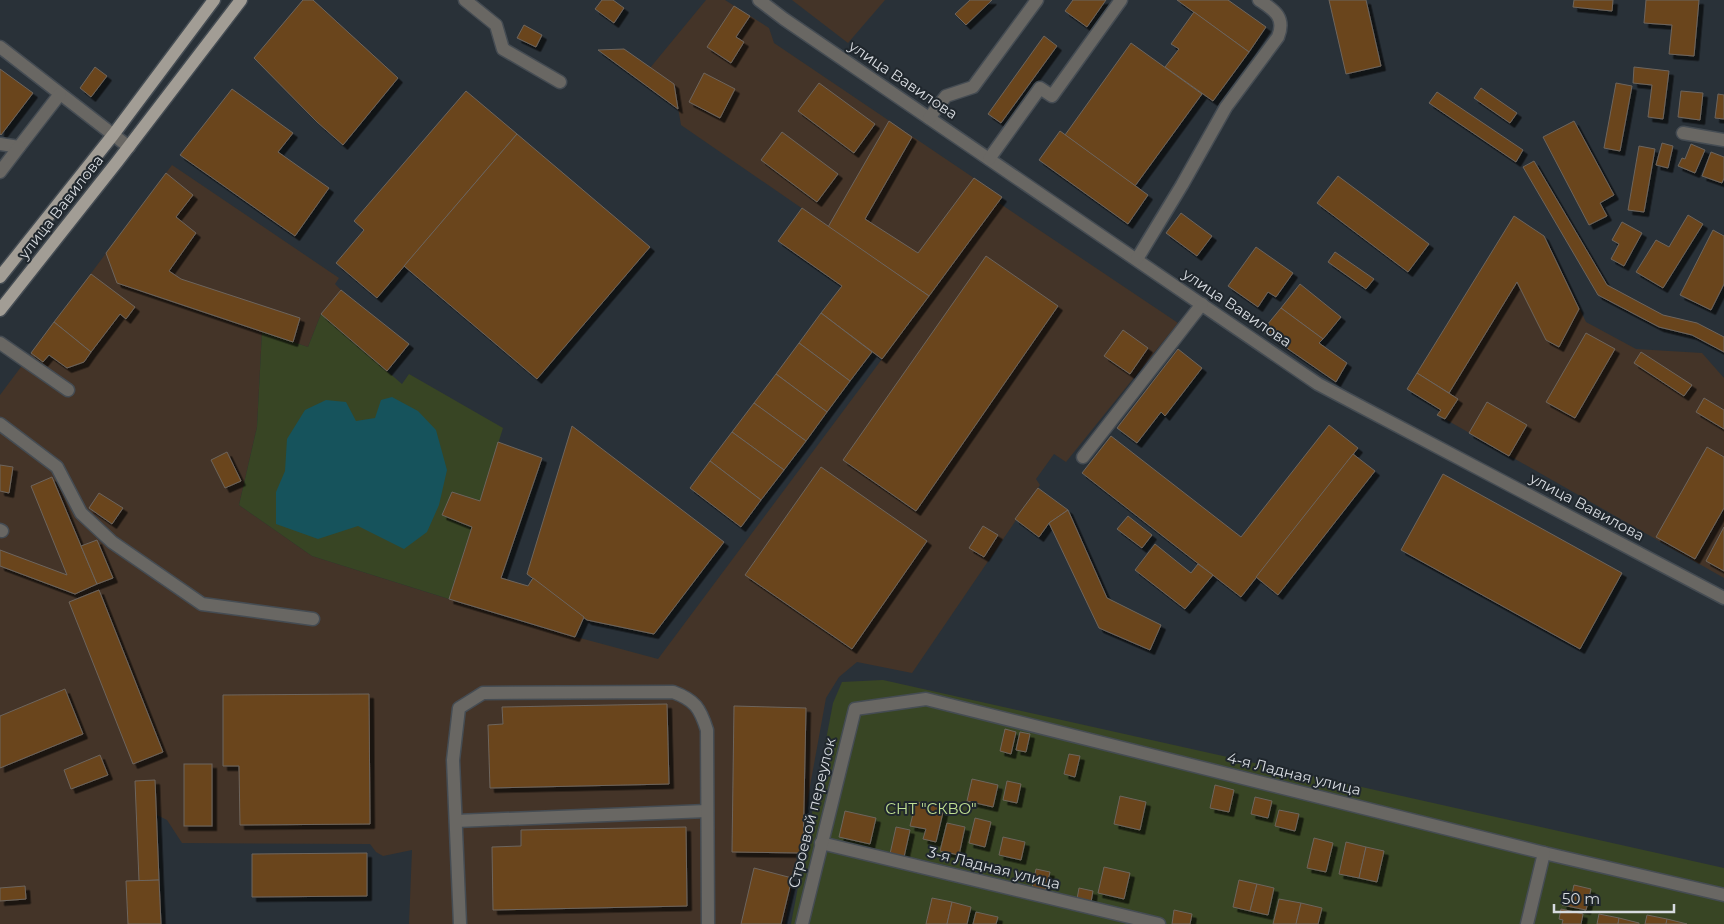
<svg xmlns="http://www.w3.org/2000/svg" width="1724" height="924" viewBox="0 0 1724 924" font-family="Montserrat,sans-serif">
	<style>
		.commercial { fill: #443428 }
		.green { fill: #384524 }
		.water { fill: #16535c }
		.building { fill: #6b441c; stroke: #6d655d; filter: url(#shadow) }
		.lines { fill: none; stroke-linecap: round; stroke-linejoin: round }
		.minor-casing { stroke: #454c53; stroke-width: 15 }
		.major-casing { stroke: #454c53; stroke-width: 15 }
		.minor { stroke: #696763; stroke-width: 12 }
		.major { stroke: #a29d95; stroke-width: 12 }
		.labels { text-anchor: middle; stroke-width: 4; stroke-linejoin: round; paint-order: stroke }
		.street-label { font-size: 15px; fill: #d7dbe0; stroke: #20272d }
		.park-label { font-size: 15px; fill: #c0e093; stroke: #20272d }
	</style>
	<defs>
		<filter id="shadow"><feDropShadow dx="4.5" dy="4.5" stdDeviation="0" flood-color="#0009"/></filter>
	</defs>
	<rect width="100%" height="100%" fill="#293138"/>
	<g class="commercial">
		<polygon points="706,0 725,0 769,28 774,43 1002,197 999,203 1178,323 1066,462 1054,454 1036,479 1040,485 912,673 857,662 839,677 826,698 785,924 409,924 412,850 383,856 376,852 370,844 182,843 167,820 157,815 161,924 0,924 0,395 172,165 339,278 335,284 341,290 321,314 308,347 262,332 257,427 239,505 312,556 528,624 658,659 929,296 681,125 674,84 650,68"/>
		<polygon points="792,0 885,0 848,43"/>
		<polygon points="1514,216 1544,236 1586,322 1636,349 1702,353 1724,378 1724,578 1445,419 1437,415 1440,409 1407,389"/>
	</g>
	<g class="green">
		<polygon points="321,314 402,384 409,374 503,428 480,501 452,492 442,515 472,527 449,599 312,556 239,505 257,427 262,332 308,347"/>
		<polygon points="883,680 1724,868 1724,924 791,924 833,703 842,682"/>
	</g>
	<polygon class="water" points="392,397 418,411 436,430 447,470 439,505 427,532 404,549 358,526 318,539 276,524 276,492 285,471 287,439 305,410 326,400 346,402 356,421 375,418 381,400"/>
	<g class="building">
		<polygon points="303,0 313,0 398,78 343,145 317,122 254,58"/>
		<polygon points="602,0 613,0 624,8 614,23 595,9"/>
		<polygon points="970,0 992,0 966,25 955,14"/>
		<polygon points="1073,0 1106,0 1087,27 1065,11"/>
		<polygon points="1177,0 1228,0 1266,27 1249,52"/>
		<polygon points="1329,0 1366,0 1381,66 1346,74"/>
		<polygon points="1574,0 1613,0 1612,11 1573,7"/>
		<polygon points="1646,0 1699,0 1694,56 1669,54 1672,25 1644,23"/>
		<polygon points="734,6 750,16 736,37 744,42 731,63 707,47"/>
		<polygon points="1194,12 1249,52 1213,101 1165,67 1179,49 1171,44"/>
		<polygon points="524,25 542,35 536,47 517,38"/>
		<polygon points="1044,36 1057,46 1001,123 988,114"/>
		<polygon points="1131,43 1202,94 1135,186 1065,135"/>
		<polygon points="624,49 674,84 678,109 598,50"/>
		<polygon points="95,67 107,76 91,97 80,88"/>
		<polygon points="1634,67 1669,71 1663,119 1648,117 1652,85 1633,83"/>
		<polygon points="0,69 33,93 1,135 0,134"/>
		<polygon points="704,73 735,89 720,118 689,102"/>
		<polygon points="819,83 875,124 854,153 798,111"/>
		<polygon points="1616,83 1632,86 1620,151 1604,148"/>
		<polygon points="1481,88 1517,113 1510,123 1474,98"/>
		<polygon points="232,89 293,133 278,152 329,188 295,236 180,155"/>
		<polygon points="466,91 517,134 377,298 336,263 364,230 354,221"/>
		<polygon points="1681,91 1703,93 1700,120 1678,117"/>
		<polygon points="1437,92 1523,150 1516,162 1429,103"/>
		<polygon points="1718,94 1724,95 1724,119 1715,118"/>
		<polygon points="889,121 912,137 865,219 918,253 974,178 1002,197 929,296 828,227"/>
		<polygon points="1574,121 1614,195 1600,203 1607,216 1589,225 1543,137"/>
		<polygon points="1060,131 1148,195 1128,224 1039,160"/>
		<polygon points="782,132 838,174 817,202 761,160"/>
		<polygon points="517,134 650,247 537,379 404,266"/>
		<polygon points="1662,143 1673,146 1668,168 1656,165"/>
		<polygon points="1691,144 1705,150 1695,173 1678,166 1682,158 1685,159"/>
		<polygon points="1639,146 1655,149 1644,212 1628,210"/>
		<polygon points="1711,152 1724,157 1724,178 1722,183 1702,176"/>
		<polygon points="1534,161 1607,285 1663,315 1697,323 1724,337 1724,352 1692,335 1659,327 1598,295 1523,167"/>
		<polygon points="166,173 193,195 176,217 196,233 169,271 181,279 300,318 293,342 117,283 106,253"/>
		<polygon points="1338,176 1429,244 1408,272 1317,203"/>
		<polygon points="802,208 929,296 882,359 821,313 842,286 778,241"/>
		<polygon points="1181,213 1212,236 1197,256 1166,233"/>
		<polygon points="1688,215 1703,224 1663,288 1636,272 1656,240 1669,247"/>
		<polygon points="1514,216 1544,236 1579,309 1559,347 1546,340 1517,282 1449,393 1417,373"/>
		<polygon points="1622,222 1642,233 1624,266 1611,259 1619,244 1612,240"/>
		<polygon points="1713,230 1724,236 1724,284 1711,310 1680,295"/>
		<polygon points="1256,247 1293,273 1276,297 1268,292 1258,307 1228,286"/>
		<polygon points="1335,252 1374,279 1366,289 1328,262"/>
		<polygon points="986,256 1058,306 916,511 843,460"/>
		<polygon points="91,274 135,307 126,319 120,314 91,352 54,322"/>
		<polygon points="1300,284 1341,317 1323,339 1281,308"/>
		<polygon points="341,290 409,344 387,371 321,314"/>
		<polygon points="1281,308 1323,339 1319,343 1347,363 1336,382 1262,331"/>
		<polygon points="821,313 872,352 850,381 799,343"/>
		<polygon points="54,322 91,352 84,362 67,368 49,355 43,362 31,353"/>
		<polygon points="1123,330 1148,348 1130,374 1104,356"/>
		<polygon points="1586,333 1615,349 1575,418 1546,402"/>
		<polygon points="799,343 850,381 827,412 776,374"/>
		<polygon points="1178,349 1202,368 1165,416 1161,412 1137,443 1117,428"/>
		<polygon points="1641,352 1692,385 1684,396 1634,363"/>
		<polygon points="1417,373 1458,399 1445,419 1437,415 1441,410 1407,389"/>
		<polygon points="776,374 827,412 806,441 754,403"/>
		<polygon points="1704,398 1724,410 1724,429 1696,412"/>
		<polygon points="1487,402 1527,425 1509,456 1469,433"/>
		<polygon points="754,403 806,441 784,470 732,432"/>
		<polygon points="1329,425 1358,448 1241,597 1082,473 1111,436 1241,537"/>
		<polygon points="572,426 724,542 654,634 587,620 527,574"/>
		<polygon points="732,432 784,470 761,500 710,461"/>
		<polygon points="498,442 542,458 501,578 528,586 533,578 584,617 575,637 449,599 472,527 442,515 452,492 480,501"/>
		<polygon points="1707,447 1724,457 1724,508 1695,559 1656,537"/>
		<polygon points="227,452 241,481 225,488 211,460"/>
		<polygon points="1353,454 1375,471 1278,595 1256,577"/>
		<polygon points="710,461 761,500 741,527 690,488"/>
		<polygon points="0,465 13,467 9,493 0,491"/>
		<polygon points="821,467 927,541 852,649 745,575"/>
		<polygon points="1443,474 1622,573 1580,649 1401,550"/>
		<polygon points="52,477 97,584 75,594 0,566 0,550 67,575 31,486"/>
		<polygon points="1038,488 1068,510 1049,523 1039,537 1015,519"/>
		<polygon points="99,493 123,508 112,524 89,508"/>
		<polygon points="1068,510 1107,598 1161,625 1150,650 1099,628 1049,523"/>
		<polygon points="1128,516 1152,535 1142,548 1117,529"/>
		<polygon points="983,526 998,535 984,557 969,548"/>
		<polygon points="1724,527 1724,571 1706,561"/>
		<polygon points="97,540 113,578 97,584 81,546"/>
		<polygon points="1155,544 1191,573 1198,564 1213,575 1185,609 1135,570"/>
		<polygon points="99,590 163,752 133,764 69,602"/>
		<polygon points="65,689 83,734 0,768 0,716"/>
		<polygon points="369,694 370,824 240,825 239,766 223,766 223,695"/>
		<polygon points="667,704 669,784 490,788 488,725 503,724 502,707"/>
		<polygon points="734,706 806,708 803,853 732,852"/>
		<polygon points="1005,729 1016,732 1011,754 1000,751"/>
		<polygon points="1020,732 1030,734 1026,752 1016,750"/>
		<polygon points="1069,754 1080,756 1075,777 1064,774"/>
		<polygon points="100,755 108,775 71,789 64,770"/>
		<rect x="184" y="764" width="28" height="62"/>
		<polygon points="972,779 998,785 993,807 967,801"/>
		<polygon points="155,780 159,880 139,881 135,781"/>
		<polygon points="1007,781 1021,784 1017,803 1003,800"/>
		<polygon points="1215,785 1234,790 1229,812 1210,808"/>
		<polygon points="1120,796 1146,802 1140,830 1114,824"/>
		<polygon points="1255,797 1272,801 1268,818 1251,814"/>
		<polygon points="916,802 944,808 936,842 923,839 926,829 910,826"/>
		<polygon points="1279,810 1299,814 1295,831 1275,826"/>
		<polygon points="845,811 876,818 870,844 839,837"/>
		<polygon points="975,818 991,822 985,847 969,843"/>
		<polygon points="947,823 965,827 959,855 940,851"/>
		<polygon points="686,827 687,906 493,910 492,847 521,846 521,830"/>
		<polygon points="896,827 910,830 904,857 890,854"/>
		<polygon points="1003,837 1025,842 1021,860 999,855"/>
		<polygon points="1314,838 1333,843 1326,872 1307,868"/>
		<polygon points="1346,842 1366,847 1359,878 1339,874"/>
		<polygon points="1366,847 1384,851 1377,882 1359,878"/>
		<polygon points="367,853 367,896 252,897 252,854"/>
		<polygon points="1104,867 1130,873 1124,899 1098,893"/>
		<polygon points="754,868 792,878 781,924 741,924"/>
		<polygon points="1036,869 1050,872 1045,892 1032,888"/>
		<polygon points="159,880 161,924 128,924 126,881"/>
		<polygon points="1239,880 1257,884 1250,911 1233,907"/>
		<polygon points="1257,884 1274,888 1268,915 1250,911"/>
		<polygon points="1574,885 1591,889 1586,910 1562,905 1564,897 1571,898"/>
		<polygon points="25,886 26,899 0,901 0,888"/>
		<polygon points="1079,888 1093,891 1091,902 1077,899"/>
		<polygon points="932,898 952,902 947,924 926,924"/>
		<polygon points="1279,899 1301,903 1296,924 1273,924"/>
		<polygon points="952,902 971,907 967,924 947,924"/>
		<polygon points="1301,903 1322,908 1318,924 1296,924"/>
		<polygon points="1561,909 1583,914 1581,924 1562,924 1563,920 1559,919"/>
		<polygon points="1174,910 1192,914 1190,924 1172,924"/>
		<polygon points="976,912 998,917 996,924 973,924"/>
		<polygon points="1599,914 1619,918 1618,924 1597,924"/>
		<polygon points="1647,915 1667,919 1666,924 1645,924"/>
		<polygon points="1619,918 1639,923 1639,924 1618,924"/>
		<polygon points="1667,919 1687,924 1666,924"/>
	</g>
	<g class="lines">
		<g class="minor-casing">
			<g id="minor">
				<polyline points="465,0 496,25 503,49 560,82"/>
				<polyline points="759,0 784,19 1318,384 1724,598"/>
				<polyline points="0,47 129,147"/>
				<polyline points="929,118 946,96 973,87 1037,0"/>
				<polyline points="1683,133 1724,140"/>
				<polyline points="0,144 19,147 60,94"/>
				<polyline points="989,159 1040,88 1052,96 1121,0"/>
				<polyline points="0,172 19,147"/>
				<path d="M 1137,259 L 1182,185 L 1226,107 L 1278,37 C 1286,17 1274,10 1259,0"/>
				<polyline points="0,343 68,390"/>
				<polyline points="0,424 57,467 81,513 112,542 202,604 313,619"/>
				<polyline points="1083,457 1202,304"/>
				<polyline points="0,530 2,531"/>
				<polyline points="456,821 707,811"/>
				<polyline points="821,843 1159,924"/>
				<path d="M 460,924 L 453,760 L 459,708 L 483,693 L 673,692 C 695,700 700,708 707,730 L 708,924"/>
				<polyline points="802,924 855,709 926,699 1544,853 1724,895"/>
				<polyline points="1527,924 1544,853"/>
			</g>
		</g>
		<g class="major-casing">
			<g id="major">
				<polyline points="0,277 113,135 214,0"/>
				<polyline points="0,310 117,162 241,0"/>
			</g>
		</g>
		<use href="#minor" class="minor"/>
		<use href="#major" class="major"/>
	</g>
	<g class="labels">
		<g class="street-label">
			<text transform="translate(903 80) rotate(34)" y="5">улица Вавилова</text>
			<text transform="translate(61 207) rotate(-52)" y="5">улица Вавилова</text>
			<text transform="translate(1237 308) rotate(34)" y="5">улица Вавилова</text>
			<text transform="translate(1587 507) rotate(28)" y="5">улица Вавилова</text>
			<text transform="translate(1294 774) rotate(14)" y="5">4-я Ладная улица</text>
			<text transform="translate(812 813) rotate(-76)" y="5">Строевой переулок</text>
			<text transform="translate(994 868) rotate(14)" y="5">3-я Ладная улица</text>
		</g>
		<g class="park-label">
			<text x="931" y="814">СНТ "СКВО"</text>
		</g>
	</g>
	<path d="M1554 904v8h120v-8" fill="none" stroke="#d7dbe0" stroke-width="2.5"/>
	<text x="1562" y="904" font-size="15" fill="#d7dbe0" stroke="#20272d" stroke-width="4" paint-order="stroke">50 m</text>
</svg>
